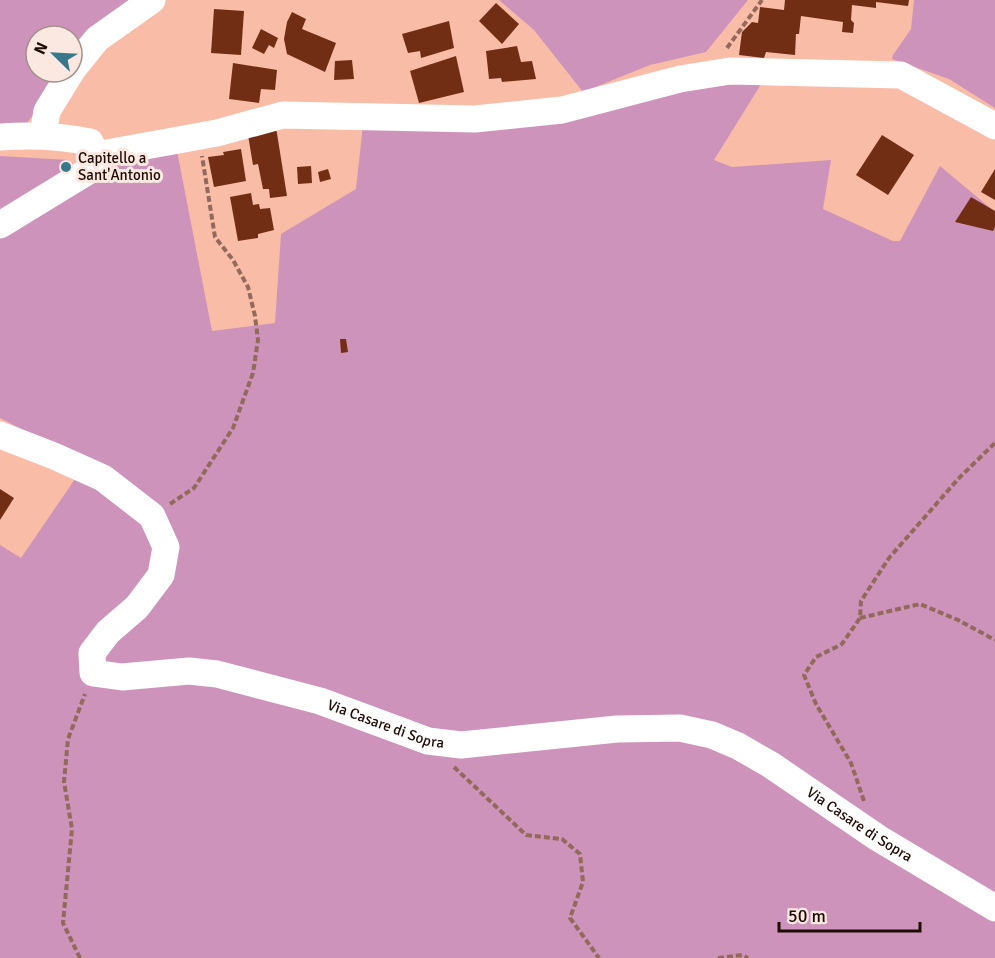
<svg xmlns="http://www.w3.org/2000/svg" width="995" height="958" viewBox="0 0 995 958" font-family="Signika,sans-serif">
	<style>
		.green { fill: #ce93ba }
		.building { fill: #722e14 }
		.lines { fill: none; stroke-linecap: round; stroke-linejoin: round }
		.path { stroke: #93695b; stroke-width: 4; stroke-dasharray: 6 3; stroke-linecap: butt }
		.minor { stroke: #fff; stroke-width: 27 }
		.poi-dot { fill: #37788b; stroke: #fbe8e1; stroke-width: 2 }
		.labels { text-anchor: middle; stroke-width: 6; stroke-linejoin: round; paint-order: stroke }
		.poi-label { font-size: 15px; fill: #200c06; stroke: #fbe8e1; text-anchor: start }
		.street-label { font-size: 15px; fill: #200c06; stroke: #fbe8e1 }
	</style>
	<rect width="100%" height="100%" fill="#f8bca7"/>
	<g class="green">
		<polygon points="0,0 145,0 72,64 72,36 36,36 36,72 65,72 27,123 0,125"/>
		<polygon points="499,0 748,0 706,52 650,65 583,92 534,30"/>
		<polygon points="914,0 995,0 995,108 949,79 892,59 893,55 911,29"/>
		<polygon points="763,81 714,160 732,167 831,160 823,209 893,241 900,241 940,166 995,212 995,958 0,958 0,545 21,558 86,463 0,418 0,238 11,229 102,179 116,162 176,146 212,331 275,323 281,234 356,189 363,125"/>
		<polygon points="0,156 68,160 74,168 0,211"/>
	</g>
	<g class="building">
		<polygon points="785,0 909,0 908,6 876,2 876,8 852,5 851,20 854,23 853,33 842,32 843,22 801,16 799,34 796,34 795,55 766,52 764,58 739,55 742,32 752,22 758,23 760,7 784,10"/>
		<polygon points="496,3 519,24 502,44 479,21"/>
		<polygon points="214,9 244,11 241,55 211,53"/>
		<polygon points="292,12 306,19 302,29 336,43 325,72 287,54 284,39 287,22"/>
		<polygon points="449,21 454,48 421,58 420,51 408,53 402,34"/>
		<polygon points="261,29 278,38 274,48 269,45 264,54 252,48"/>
		<polygon points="517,46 521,62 532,61 536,79 502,82 501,78 489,79 486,51"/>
		<polygon points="456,56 464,92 419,103 410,71"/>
		<polygon points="352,60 354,79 334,80 335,61"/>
		<polygon points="233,63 277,70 275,90 261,89 259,103 229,99"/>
		<polygon points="275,121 287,196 270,198 269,189 263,189 258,164 253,165 246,123"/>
		<polygon points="882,135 914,155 888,195 856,175"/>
		<polygon points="241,149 246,181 214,187 208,157 224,155 223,152"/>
		<polygon points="311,166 312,183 298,184 297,167"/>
		<polygon points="328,169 331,179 320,182 318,172"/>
		<polygon points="995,169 995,200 981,192"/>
		<polygon points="251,193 253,205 259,204 260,209 270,208 274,230 258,234 258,238 238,241 230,197"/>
		<polygon points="971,197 995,211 995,227 993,231 955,222"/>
		<polygon points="340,339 346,339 348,352 341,353"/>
		<polygon points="0,489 14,498 0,520"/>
	</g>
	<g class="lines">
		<g class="path">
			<polyline points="727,48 762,0"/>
			<polyline points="170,504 194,488 233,428 253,373 258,340 255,316 248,287 233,260 215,237 202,156"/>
			<polyline points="860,618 920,604 958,620 995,640"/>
			<polyline points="454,767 526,835 562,839 580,854 583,882 570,918 599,958"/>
			<polyline points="864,801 851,763 816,704 804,675 816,657 842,644 860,618 861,601 889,558 959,478 995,443"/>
			<polyline points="80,958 63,923 72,829 64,782 68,739 85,694"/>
			<polyline points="718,958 742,955 748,958"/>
		</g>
		<g class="minor">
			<polyline points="72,70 97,39 152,0"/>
			<polyline points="43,135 47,111 71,72"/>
			<path d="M 0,137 C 31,135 60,136 90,142 L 96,155"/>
			<polyline points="96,155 217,133 283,115 475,119 562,110 680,79 730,71 901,75 995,126"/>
			<polyline points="0,225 90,170 96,155"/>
			<path id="s1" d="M 0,435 L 54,456 L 103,478 L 152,516 L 166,547 L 161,575 L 137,607 L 108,632 L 92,653 L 93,673 L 122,677 L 189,671 L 217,674 L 320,701 L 428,741 L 461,745 L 617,729 L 680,728 L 712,735 L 738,746 L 771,765 L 878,838 L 995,908"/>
		</g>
	</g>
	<circle class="poi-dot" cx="66" cy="167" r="6"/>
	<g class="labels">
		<g class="poi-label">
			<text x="78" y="163">Capitello a<tspan x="78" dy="17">Sant'Antonio</tspan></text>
		</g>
		<g class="street-label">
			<text dy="5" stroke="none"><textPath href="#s1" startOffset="662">Via Casare di Sopra</textPath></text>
			<text dy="5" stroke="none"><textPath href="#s1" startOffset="1166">Via Casare di Sopra</textPath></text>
		</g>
	</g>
	<g transform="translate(54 54) rotate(294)"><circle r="28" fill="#fbe8e1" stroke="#a39089" stroke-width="1.5"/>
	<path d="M0-4.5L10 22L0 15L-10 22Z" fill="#37788b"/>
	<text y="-9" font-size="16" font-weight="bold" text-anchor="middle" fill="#200c06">N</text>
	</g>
	<path d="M779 922v9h141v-9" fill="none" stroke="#200c06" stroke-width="3"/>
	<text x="788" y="922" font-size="18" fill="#200c06" stroke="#fbe8e1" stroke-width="4.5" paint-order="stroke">50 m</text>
</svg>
